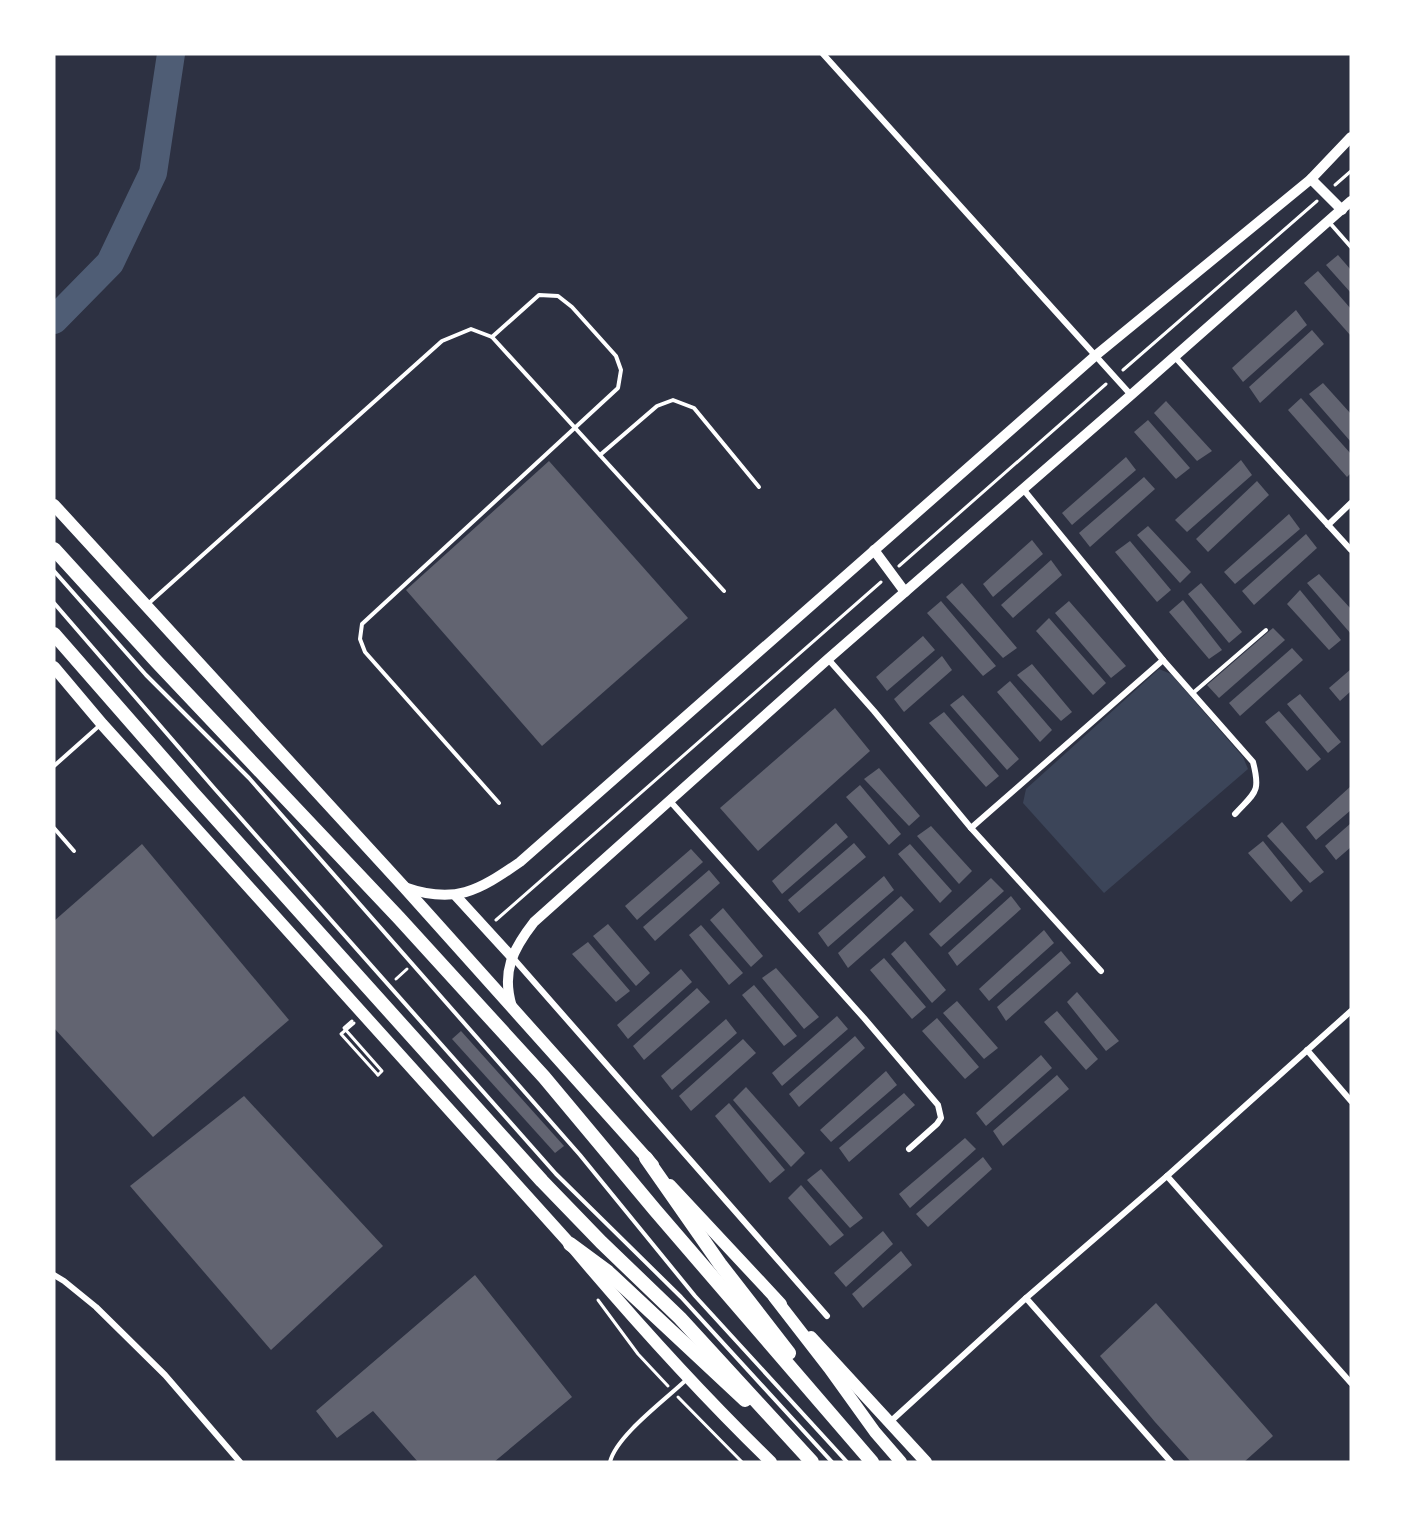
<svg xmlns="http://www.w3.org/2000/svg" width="1405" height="1516" viewBox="0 0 1405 1516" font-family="Mulish,sans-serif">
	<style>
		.green { fill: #3c4559 }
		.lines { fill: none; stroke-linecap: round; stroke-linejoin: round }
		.river { stroke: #4f5d75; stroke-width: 28 }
		.building { fill: #626471 }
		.path { stroke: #fff; stroke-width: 3 }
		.service { stroke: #fff; stroke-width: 4 }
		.minor { stroke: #fff; stroke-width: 6 }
		.secondary { stroke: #fff; stroke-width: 10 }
		.primary { stroke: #fff; stroke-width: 12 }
		.trunk { stroke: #fff; stroke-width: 12 }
		.motorway { stroke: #fff; stroke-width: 14 }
	</style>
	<rect width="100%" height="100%" fill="#2d3142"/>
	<polygon class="green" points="1159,669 1171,674 1243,757 1248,769 1104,893 1023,803 1026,789"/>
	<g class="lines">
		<polyline class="river" points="54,320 110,263 153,173 171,54"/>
	</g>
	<g class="building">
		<polygon points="1338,255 1351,270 1351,293 1326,265"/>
		<polygon points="1318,271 1351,309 1351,336 1304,283"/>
		<polygon points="1296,310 1307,325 1243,382 1232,368"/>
		<polygon points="1312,330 1324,344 1260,403 1249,387"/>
		<polygon points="1323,383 1351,414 1351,442 1309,394"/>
		<polygon points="1301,398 1351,454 1351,473 1347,477 1288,410"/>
		<polygon points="1166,401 1212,451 1197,461 1154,413"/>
		<polygon points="1148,420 1190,468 1176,479 1134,432"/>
		<polygon points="1126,457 1136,470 1072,525 1062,513"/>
		<polygon points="1241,460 1252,475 1187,532 1175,520"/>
		<polygon points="549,461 688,618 542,746 406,590"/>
		<polygon points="1144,477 1155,489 1090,547 1079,533"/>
		<polygon points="1257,481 1269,495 1208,552 1196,539"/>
		<polygon points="1289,514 1300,529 1235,584 1224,572"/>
		<polygon points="1148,526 1191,572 1180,583 1137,535"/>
		<polygon points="1306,534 1317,548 1254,605 1242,591"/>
		<polygon points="1032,540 1043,554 993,597 983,584"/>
		<polygon points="1130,541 1171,590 1157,602 1115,552"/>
		<polygon points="1051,560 1062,575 1013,618 1001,605"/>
		<polygon points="1319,574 1351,609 1351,634 1307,583"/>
		<polygon points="962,583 1017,648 1003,658 946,597"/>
		<polygon points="1201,583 1242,632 1229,643 1188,594"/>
		<polygon points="1300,590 1341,640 1329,650 1287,604"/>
		<polygon points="1183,600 1222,650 1209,659 1169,612"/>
		<polygon points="941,601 996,666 983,676 927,613"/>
		<polygon points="1069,601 1126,666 1111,678 1055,613"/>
		<polygon points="1049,618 1106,683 1093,695 1036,631"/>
		<polygon points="1273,628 1285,640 1219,698 1207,685"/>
		<polygon points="923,636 935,650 887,691 876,677"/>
		<polygon points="1292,648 1303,660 1240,716 1229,703"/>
		<polygon points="942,656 952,670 904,712 894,699"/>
		<polygon points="1032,664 1072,712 1061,721 1017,675"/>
		<polygon points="1351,669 1351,691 1340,701 1329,688"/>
		<polygon points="1010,681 1052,730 1040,742 997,692"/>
		<polygon points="1300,694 1341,742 1328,753 1287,704"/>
		<polygon points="963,695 1019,759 1007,770 950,705"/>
		<polygon points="835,708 870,751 758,851 720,808"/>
		<polygon points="1279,711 1321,759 1307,771 1265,722"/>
		<polygon points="944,712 999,776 986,787 929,723"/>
		<polygon points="879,768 920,816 909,826 864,779"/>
		<polygon points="860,785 901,834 889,845 846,797"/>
		<polygon points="1351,786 1351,810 1316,840 1306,827"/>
		<polygon points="1282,822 1324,872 1310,883 1267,836"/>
		<polygon points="836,823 848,837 782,894 772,881"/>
		<polygon points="1351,823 1351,847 1336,860 1325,846"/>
		<polygon points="931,826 972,871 959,884 917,836"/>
		<polygon points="1263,841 1303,891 1291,902 1248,853"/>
		<polygon points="854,843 866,857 799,913 788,900"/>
		<polygon points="142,844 289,1020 153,1137 54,1028 54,921"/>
		<polygon points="910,844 952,891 940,903 898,854"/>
		<polygon points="691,849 703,862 637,920 625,906"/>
		<polygon points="709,870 720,883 655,941 643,927"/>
		<polygon points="884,876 894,890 828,947 818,933"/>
		<polygon points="991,878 1004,891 941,947 929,934"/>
		<polygon points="901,896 914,910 848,968 838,953"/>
		<polygon points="1011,896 1021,909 957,966 948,953"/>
		<polygon points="723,908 763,956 751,967 710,920"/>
		<polygon points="608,924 650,973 636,986 593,936"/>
		<polygon points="701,925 743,973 729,985 689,935"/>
		<polygon points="1044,930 1054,943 989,1001 979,989"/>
		<polygon points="905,941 946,990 932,1003 891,954"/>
		<polygon points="588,942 630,991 616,1002 572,954"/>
		<polygon points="1061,951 1071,963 1006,1021 997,1007"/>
		<polygon points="884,958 926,1007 912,1019 870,970"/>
		<polygon points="776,968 819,1017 804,1029 762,978"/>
		<polygon points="681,969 692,982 628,1039 617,1025"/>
		<polygon points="754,985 797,1036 784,1046 742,995"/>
		<polygon points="697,988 710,1002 644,1060 633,1046"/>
		<polygon points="1077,992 1119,1041 1106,1051 1067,1002"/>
		<polygon points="957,1001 998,1048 984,1059 943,1013"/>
		<polygon points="1057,1011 1098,1059 1086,1070 1044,1022"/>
		<polygon points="837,1016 848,1029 782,1086 772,1073"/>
		<polygon points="937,1018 979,1067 965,1079 922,1031"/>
		<polygon points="726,1019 737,1033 672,1090 661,1076"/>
		<polygon points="461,1031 564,1146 555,1153 452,1039"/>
		<polygon points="855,1036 865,1048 799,1107 789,1094"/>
		<polygon points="743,1039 756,1053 691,1111 679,1096"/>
		<polygon points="1041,1055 1052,1068 986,1126 976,1113"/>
		<polygon points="886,1071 897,1085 831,1142 820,1130"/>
		<polygon points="1057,1075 1069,1089 1003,1146 993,1131"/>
		<polygon points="746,1087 805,1153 791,1167 733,1100"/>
		<polygon points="904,1093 915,1105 849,1162 839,1148"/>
		<polygon points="244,1096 383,1246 271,1350 130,1186"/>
		<polygon points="729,1103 785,1170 770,1183 715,1116"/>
		<polygon points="965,1138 976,1149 910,1208 899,1194"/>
		<polygon points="983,1157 992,1169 928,1227 916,1214"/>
		<polygon points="821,1169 863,1218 850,1228 807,1180"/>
		<polygon points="801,1185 844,1235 830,1246 788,1198"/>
		<polygon points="883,1231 893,1244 846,1287 834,1273"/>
		<polygon points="901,1251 912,1265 863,1308 852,1294"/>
		<polygon points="475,1275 572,1397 494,1462 418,1462 373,1411 337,1438 316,1411"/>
		<polygon points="1156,1303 1273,1436 1244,1462 1191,1462 1155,1422 1100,1356"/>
	</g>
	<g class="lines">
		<g class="path">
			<polyline points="1335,185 1351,171"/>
			<polyline points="1123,370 1317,201"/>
			<polyline points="899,566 1106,384"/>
			<polyline points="496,920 881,582"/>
			<polyline points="396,979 407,969"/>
			<polyline points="352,1021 344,1028 382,1071 378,1075"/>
			<polyline points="354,1023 341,1034 378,1075"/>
			<polyline points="598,1300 638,1354 668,1386"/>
			<polyline points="678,1397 742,1462"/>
		</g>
		<g class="service">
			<polyline points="1329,222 1351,247"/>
			<polyline points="492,337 539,295 558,296 572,307 616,356 621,370 618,388 362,624 360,639 365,652 499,803"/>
			<polyline points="600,455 657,406 673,400 694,408 759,487"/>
			<polyline points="54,571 146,675 249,778 580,1155 695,1296 847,1462"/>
			<polyline points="54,603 214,788 556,1174 681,1297 832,1462"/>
			<polyline points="149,603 442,341 471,329 492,337 724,591"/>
			<polyline points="1193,693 1266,630"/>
			<polyline points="54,766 99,726"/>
			<polyline points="54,828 74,851"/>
			<path d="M 610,1462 C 616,1436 665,1400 686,1380"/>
		</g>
		<g class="minor">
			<polyline points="823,54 1131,395"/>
			<polyline points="1175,357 1351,550"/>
			<path d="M 1023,489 L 1163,660 L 1253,762 C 1261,793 1255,792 1235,814"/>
			<polyline points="1328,525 1351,503"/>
			<polyline points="828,659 874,711 971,828 1101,971"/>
			<polyline points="669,800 864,1018 938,1105 941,1118 937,1124 909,1149"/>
			<polyline points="971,828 1163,660"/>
			<polyline points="513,958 827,1316"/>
			<polyline points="1307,1050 1351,1101"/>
			<polyline points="1167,1176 1351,1383"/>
			<polyline points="54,1275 64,1281 96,1307 165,1375 240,1462"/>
			<polyline points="1026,1298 1171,1462"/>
			<polyline points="890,1422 1026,1298 1167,1176 1351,1011"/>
		</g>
		<g class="secondary">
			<polyline points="1311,179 1342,210"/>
			<polyline points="874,550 905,592"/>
			<path d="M 404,887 C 455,905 478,891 520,862 L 1095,356 L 1311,179 L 1351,137"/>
			<polyline points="456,896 511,956"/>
			<path d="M 512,1007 C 501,972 513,949 534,922 L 828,659 L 1131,395 L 1351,201"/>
		</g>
		<g class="primary">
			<polyline points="54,505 404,887 653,1165"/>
			<path d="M 54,667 L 102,724 L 570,1244 C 634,1320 700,1393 771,1462"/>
			<polyline points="670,1185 781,1304"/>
			<polyline points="811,1337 926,1462"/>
		</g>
		<polyline class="trunk" points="774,1297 829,1368 875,1432 901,1462"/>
		<g class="motorway">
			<polyline points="54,549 157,662 399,918 544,1077 655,1210 872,1462"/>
			<polyline points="54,634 193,793 542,1181 601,1242 680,1318 812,1462"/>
			<polyline points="646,1158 720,1264 789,1353"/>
			<polyline points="570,1244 608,1272 745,1400"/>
		</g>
	</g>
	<rect width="1405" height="1516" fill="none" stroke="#ffffff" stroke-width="111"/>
</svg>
